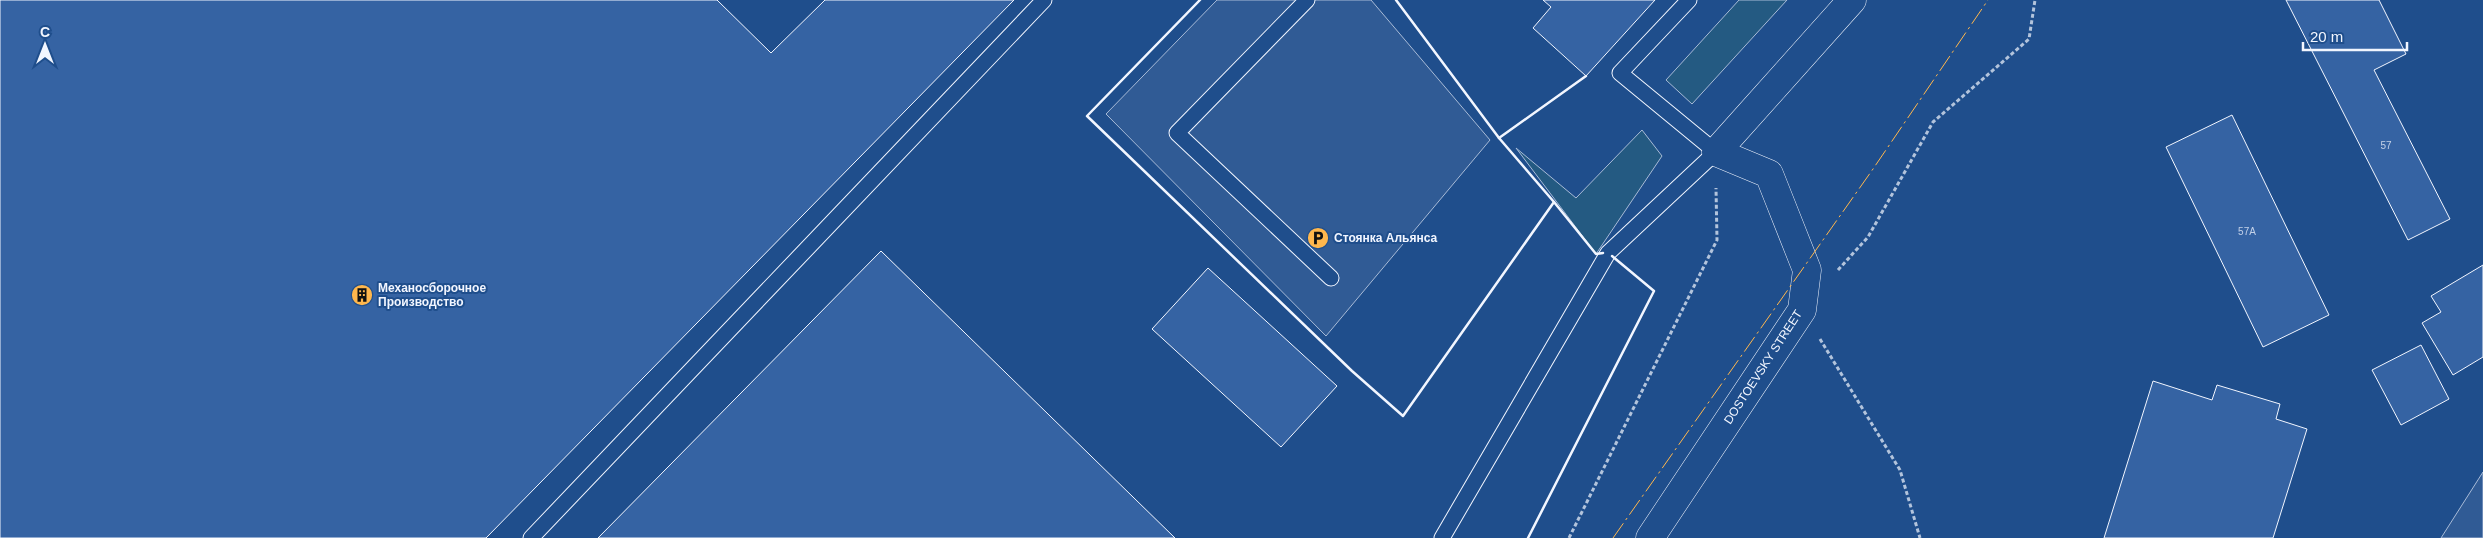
<svg xmlns="http://www.w3.org/2000/svg" width="2483" height="538" viewBox="0 0 2483 538" font-family="Arial,sans-serif">
	<style>
		.green { fill: #245a82; stroke: #a8bbd7 }
		.parking { fill: #305b95; stroke: #a8bbd7 }
		.building { fill: #3563a3; stroke: #f2f6ff }
		.lines { fill: none; stroke-linecap: round; stroke-linejoin: round }
		.service-casing { stroke: #f2f6ff; stroke-width: 17 }
		.minor-casing { stroke: #f2f6ff; stroke-width: 29 }
		.path { stroke: #b3c4dc; stroke-width: 3; stroke-dasharray: 4 2.5; stroke-linecap: butt }
		.service { stroke: #1f4e8c; stroke-width: 15 }
		.minor { stroke: #1f4e8c; stroke-width: 28 }
		.wall { stroke: #f2f6ff; stroke-width: 2.5 }
		.power { stroke: #ffb74d; stroke-width: 1; stroke-dasharray: 18 4 2.5 4; stroke-linecap: butt }
		.labels { text-anchor: middle; stroke-width: 4; stroke-linejoin: round; paint-order: stroke }
		.number-label { font-size: 10px; fill: #c3d1e8 }
		.poi-label { font-size: 12px; font-weight: bold; fill: #f2f6ff; stroke: #1f4e8c; text-anchor: start }
		.street-label { font-size: 12px; fill: #f2f6ff; stroke: #1f4e8c }
	</style>
	<rect width="100%" height="100%" fill="#1f4e8c"/>
	<g class="green">
		<polygon points="1739,0 1787,0 1692,104 1666,80"/>
		<polygon points="1642,130 1662,156 1596,254 1516,148 1576,198"/>
	</g>
	<g class="parking">
		<polygon points="1217,0 1371,0 1490,140 1326,336 1106,114"/>
		<polygon points="2483,472 2483,538 2441,538"/>
	</g>
	<g class="building">
		<polygon points="0,0 717,0 771,53 825,0 1014,0 486,538 0,538"/>
		<polygon points="1543,0 1655,0 1586,76 1533,28 1551,7"/>
		<polygon points="2286,0 2379,0 2406,54 2374,70 2450,219 2408,240"/>
		<polygon points="2232,115 2329,315 2263,347 2166,147"/>
		<polygon points="881,251 1175,538 598,538"/>
		<polygon points="2483,265 2483,357 2453,375 2422,323 2441,312 2431,296"/>
		<polygon points="1208,268 1337,386 1281,447 1152,329"/>
		<polygon points="2421,345 2449,399 2401,425 2372,370"/>
		<polygon points="2153,381 2212,400 2217,385 2280,404 2276,419 2307,429 2273,538 2104,538"/>
	</g>
	<g class="lines">
		<g class="service-casing">
			<g id="service">
				<polyline points="1307,0 1177,133 1331,278"/>
				<polyline points="531,538 1044,0"/>
				<polyline points="1442,538 1608,253 1716,152 1620,73 1689,0"/>
			</g>
		</g>
		<g class="minor-casing">
			<polyline id="minor" points="1650,538 1802,310 1807,270 1769,174 1716,152 1852,0"/>
		</g>
		<g class="path">
			<polyline points="1838,270 1868,237 1933,122 2029,39 2035,0"/>
			<polyline points="1820,339 1900,470 1920,538"/>
			<polyline points="1569,538 1717,240 1716,188"/>
		</g>
		<use href="#service" class="service"/>
		<use href="#minor" class="minor"/>
		<g class="wall">
			<polyline points="1200,0 1087,116 1352,371 1403,416 1554,202 1596,254 1603,253"/>
			<polyline points="1396,0 1499,138"/>
			<polyline points="1554,202 1499,138 1586,76"/>
			<polyline points="1528,538 1654,291 1612,256"/>
		</g>
		<polyline class="power" points="1613,538 1873,169 1988,0"/>
	</g>
	<defs>
		<g id="parking-disc" transform="scale(1.125)"><circle r="9.5" fill="#ffb74d" stroke="#1f4e8c"/><path d="M-3.5-5.5H1a3.5 3.5 0 0 1 0 7H-1V5.5H-3.5ZM-1-3.4V-.6H.8a1.4 1.4 0 0 0 0-2.8Z" fill="#111"/></g>
		<g id="building-disc" transform="scale(1.125)"><circle r="9.5" fill="#ffb74d" stroke="#1f4e8c"/><path d="M-4-6H4V6H1V3H-1V6H-4ZM-2.5-4.3h1.7v1.8h-1.7ZM.8-4.3h1.7v1.8H.8ZM-2.5-1h1.7V.8h-1.7ZM.8-1h1.7V.8H.8Z" fill="#111"/></g>
	</defs>
	<g fill-rule="evenodd">
		<use href="#parking-disc" x="1318" y="238"/>
		<use href="#building-disc" x="362" y="295"/>
	</g>
	<g class="labels">
		<g class="number-label">
			<text x="2386" y="149">57</text>
			<text x="2247" y="235">57А</text>
		</g>
		<g class="poi-label">
			<text x="1334" y="242">Стоянка Альянса</text>
			<text x="378" y="292">Механосборочное<tspan x="378" dy="14">Производство</tspan></text>
		</g>
		<g class="street-label">
			<text transform="translate(1763 367) rotate(-57)" y="4">DOSTOEVSKY STREET</text>
		</g>
	</g>
	<g transform="translate(45 45)" stroke="#1f4e8c" stroke-width="4" paint-order="stroke">
	<path d="M0-4L9 19L0 12L-9 19Z" fill="#f2f6ff"/>
	<text y="-8" font-size="14" font-weight="bold" text-anchor="middle" fill="#f2f6ff">С</text>
	</g>
	<path d="M2303 42v8h104v-8" fill="none" stroke="#f2f6ff" stroke-width="2.5"/>
	<text x="2310" y="42" font-size="15" fill="#f2f6ff" stroke="#1f4e8c" stroke-width="4" paint-order="stroke">20 m</text>
</svg>
